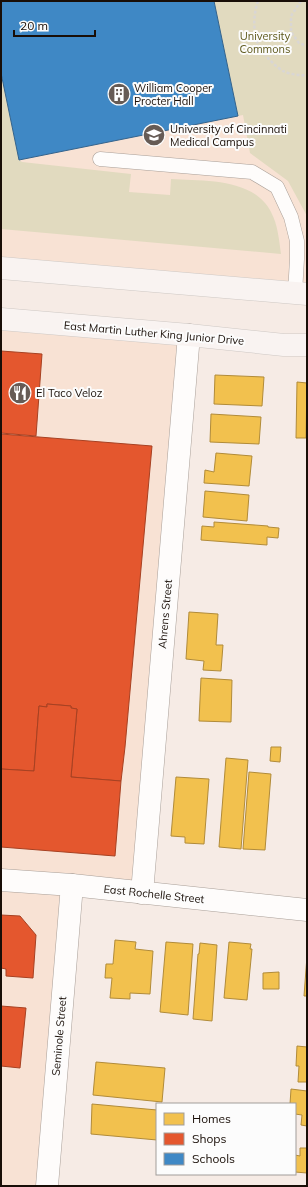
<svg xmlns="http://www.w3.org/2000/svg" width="308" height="1187" viewBox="0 0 308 1187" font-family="Mulish,sans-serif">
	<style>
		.built { fill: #f8e2d4 }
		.green { fill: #e1dabf }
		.homes { fill: #f2c14e; stroke: #b18b39 }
		.shops { fill: #e4572e; stroke: #a74122 }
		.schools { fill: #3f88c5; stroke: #34638c }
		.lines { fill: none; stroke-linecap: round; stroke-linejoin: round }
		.lane-casing { stroke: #a99f98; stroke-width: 15 }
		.street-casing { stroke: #a99f98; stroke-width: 23 }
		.primary-casing { stroke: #cec8c4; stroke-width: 23 }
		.path { stroke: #d9d6d4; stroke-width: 2.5; stroke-dasharray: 3 2; stroke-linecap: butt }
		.lane { stroke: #fefcfb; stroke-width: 14 }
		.street { stroke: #fefcfb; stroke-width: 22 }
		.primary { stroke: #f9f3f1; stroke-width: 22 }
		.labels { text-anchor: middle; stroke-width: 4; stroke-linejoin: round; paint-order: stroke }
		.park-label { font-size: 11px; fill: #5e591c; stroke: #fcfcfc }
		.poi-label { font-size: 11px; fill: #190e07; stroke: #fcfcfc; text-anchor: start }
		.street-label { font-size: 11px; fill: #190e07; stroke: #fcfcfc }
	</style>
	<rect width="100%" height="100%" fill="#f6ebe5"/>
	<g class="built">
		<polygon points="1,1 307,1 307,294 1,268"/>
		<polygon points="1,319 189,335 142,893 72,885 47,1186 1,1186"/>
	</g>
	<g class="green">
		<polygon points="214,1 307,1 307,216 288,181 250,153 243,115 238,116"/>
		<path d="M 1,73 L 19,160 L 22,162 L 131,174 L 129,192 L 170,195 L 171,179 C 204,181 254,178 271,212 C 278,225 279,240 281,254 L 1,229 Z"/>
	</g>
	<g class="homes">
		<polygon points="215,375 264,377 262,406 214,404"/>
		<polygon points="297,382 307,383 306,438 296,438"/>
		<polygon points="211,414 261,417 259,444 210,442"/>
		<polygon points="216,453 252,456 249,486 204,483 205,470 214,472"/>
		<polygon points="205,491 249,495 247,521 203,517"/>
		<polygon points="214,522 268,526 268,527 279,528 278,538 267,537 267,545 201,540 202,526 214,527"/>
		<polygon points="189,612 218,614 216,645 223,645 221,671 203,670 204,661 186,659"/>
		<polygon points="201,678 232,680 231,722 199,721"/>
		<polygon points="271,747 281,747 280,762 270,761"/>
		<polygon points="226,758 248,760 241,849 219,847"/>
		<polygon points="249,772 271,774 265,850 243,849"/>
		<polygon points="176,777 209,779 204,844 185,843 185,837 171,836"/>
		<polygon points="115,940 136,942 135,949 153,951 150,994 130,993 130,999 110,998 112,978 105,978 106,964 113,964"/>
		<polygon points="166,942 193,944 188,1015 160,1012"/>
		<polygon points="229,942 251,944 250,949 252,949 247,1000 224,998"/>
		<polygon points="200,943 217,945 212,1021 193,1019 198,954 199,954"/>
		<polygon points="307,956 307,996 304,996"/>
		<polygon points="279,972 279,989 263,989 263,973"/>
		<polygon points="297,1046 307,1047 307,1082 298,1082 299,1066 296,1066"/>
		<polygon points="96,1062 165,1068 162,1102 93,1095"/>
		<polygon points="291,1089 307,1091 307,1126 301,1125 302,1115 295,1114 295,1104 290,1104"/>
		<polygon points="92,1104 157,1110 157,1140 91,1134"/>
		<polygon points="300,1148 307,1148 307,1173 295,1172 295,1155 300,1156"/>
	</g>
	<g class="shops">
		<polygon points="1,351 42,354 36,436 1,433"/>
		<polygon points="1,434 152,446 125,747 121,781 71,777 77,709 71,708 71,706 47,704 47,707 39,706 34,771 1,769"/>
		<polygon points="47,704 71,706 71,708 77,709 71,777 121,781 115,856 1,847 1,769 34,771 39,706 47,707"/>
		<polygon points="1,915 20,916 36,935 33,978 6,976 6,969 1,968"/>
		<polygon points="1,1006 26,1008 20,1068 1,1066"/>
	</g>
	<polygon class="schools" points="1,1 214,1 238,116 19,160 1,73"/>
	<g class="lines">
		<g class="lane-casing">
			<polyline id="lane" points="100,159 252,172 277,187 291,217 297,241 297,259 295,293"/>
		</g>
		<g class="street-casing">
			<g id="street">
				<polyline points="1,880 72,885 307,910"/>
				<polyline points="142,893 189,335"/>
				<polyline points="47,1186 72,885"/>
			</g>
		</g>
		<g class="primary-casing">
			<g id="primary">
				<polyline points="1,268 307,294"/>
				<polyline points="1,319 189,335 284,345 307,345"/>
			</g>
		</g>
		<g class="path">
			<path d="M 258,1 C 254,14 253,24 256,38 C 258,49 273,65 283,71 C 289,74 300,76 307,75"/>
			<polyline points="301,1 291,16 291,32 299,43 307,46"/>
		</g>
		<use href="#lane" class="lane"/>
		<use href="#street" class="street"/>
		<use href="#primary" class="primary"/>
	</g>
	<defs>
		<g id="building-disc" transform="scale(1.15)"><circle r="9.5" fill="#665b55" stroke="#fcfcfc"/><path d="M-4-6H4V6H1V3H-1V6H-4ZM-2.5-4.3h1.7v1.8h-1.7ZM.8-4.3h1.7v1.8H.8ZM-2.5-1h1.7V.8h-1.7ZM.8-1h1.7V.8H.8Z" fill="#fff"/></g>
		<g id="university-disc" transform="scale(1.15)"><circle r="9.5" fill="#665b55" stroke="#fcfcfc"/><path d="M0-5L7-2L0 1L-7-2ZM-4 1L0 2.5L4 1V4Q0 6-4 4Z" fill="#fff"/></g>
		<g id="restaurant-disc" transform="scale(1.15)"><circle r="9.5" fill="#665b55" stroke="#fcfcfc"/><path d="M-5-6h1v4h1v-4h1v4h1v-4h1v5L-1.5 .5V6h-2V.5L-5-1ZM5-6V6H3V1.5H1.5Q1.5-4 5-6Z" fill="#fff"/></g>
	</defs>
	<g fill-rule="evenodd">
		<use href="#building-disc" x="119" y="94"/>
		<use href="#university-disc" x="154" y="135"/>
		<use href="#restaurant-disc" x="20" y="393"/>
	</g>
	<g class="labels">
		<g class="park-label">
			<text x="265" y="40">University<tspan x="265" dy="13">Commons</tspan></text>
		</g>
		<g class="poi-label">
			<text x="134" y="92">William Cooper<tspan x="134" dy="13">Procter Hall</tspan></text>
			<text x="170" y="133">University of Cincinnati<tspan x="170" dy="13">Medical Campus</tspan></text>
			<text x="36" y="397">El Taco Veloz</text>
		</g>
		<g class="street-label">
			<text transform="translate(154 333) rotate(5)" y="4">East Martin Luther King Junior Drive</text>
			<text transform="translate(165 614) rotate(-85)" y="4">Ahrens Street</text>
			<text transform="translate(154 894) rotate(6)" y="4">East Rochelle Street</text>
			<text transform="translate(59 1036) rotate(-85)" y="4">Seminole Street</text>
		</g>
	</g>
	<rect width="308" height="1187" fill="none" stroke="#190e07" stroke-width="4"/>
	<rect x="156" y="1103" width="140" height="72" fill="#fcfcfc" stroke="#a19d9a"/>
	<rect x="164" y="1113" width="20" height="12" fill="#f2c14e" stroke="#a19d9a"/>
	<text x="192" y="1123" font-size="12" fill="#190e07">Homes</text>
	<rect x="164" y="1133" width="20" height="12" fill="#e4572e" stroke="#a19d9a"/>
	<text x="192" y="1143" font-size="12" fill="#190e07">Shops</text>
	<rect x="164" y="1153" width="20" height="12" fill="#3f88c5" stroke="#a19d9a"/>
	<text x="192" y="1163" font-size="12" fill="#190e07">Schools</text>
	<path d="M14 30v6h81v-6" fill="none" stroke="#190e07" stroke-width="2"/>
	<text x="20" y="30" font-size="12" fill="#190e07" stroke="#fcfcfc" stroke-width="3" paint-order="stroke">20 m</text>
</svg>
